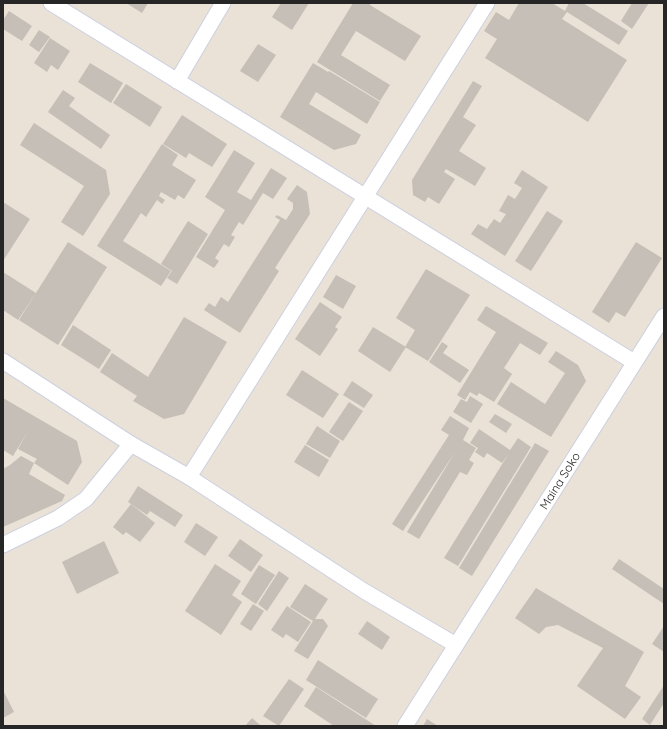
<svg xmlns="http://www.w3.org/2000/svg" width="667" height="729" viewBox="0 0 667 729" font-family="Quicksand,sans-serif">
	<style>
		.building { fill: #c5bfb7 }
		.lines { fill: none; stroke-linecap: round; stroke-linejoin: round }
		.minor-casing { stroke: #ccd0e0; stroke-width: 17 }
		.minor { stroke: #fff; stroke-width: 15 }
		.labels { text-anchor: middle; stroke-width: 3.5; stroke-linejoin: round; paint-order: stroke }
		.street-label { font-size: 12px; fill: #262626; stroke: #fff }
	</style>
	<rect width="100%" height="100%" fill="#eae2d7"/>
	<g class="building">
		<polygon points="126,3 148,3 142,13"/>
		<polygon points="281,3 309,3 292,30 272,17"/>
		<polygon points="353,3 371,3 370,5 421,36 405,61 356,31 341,55 390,85 380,101 317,62"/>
		<polygon points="519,3 552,3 565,11 569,3 583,3 628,31 619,45 567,12 562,19 627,60 588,122 485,58 497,39 484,31 496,12 509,20"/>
		<polygon points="632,3 649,3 632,29 621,21"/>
		<polygon points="9,11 32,26 22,41 3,29 3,20"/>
		<polygon points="39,30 50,37 39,52 29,45"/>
		<polygon points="50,38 70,51 58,70 51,65 47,72 34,63"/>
		<polygon points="258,44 276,55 258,82 240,71"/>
		<polygon points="90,63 123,83 111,103 78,82"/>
		<polygon points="313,63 328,72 329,71 380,102 367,124 316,92 309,104 361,135 356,144 334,150 280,117"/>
		<polygon points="473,81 482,86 463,117 476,125 459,151 486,168 475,186 446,169 444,172 455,179 439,204 428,197 425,202 413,195 412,180"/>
		<polygon points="126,84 162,107 150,127 113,103"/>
		<polygon points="63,90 75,98 69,106 110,135 101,149 48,112"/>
		<polygon points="182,115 227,144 212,167 189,153 186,158 163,144"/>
		<polygon points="34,123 106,170 110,194 83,236 61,222 84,186 20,145"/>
		<polygon points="162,144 178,155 172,165 196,180 184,199 178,195 175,200 161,192 159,196 165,200 162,204 157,200 146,217 141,213 123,241 171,271 161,286 97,246"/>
		<polygon points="234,150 255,163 237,192 251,200 271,168 287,178 273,199 263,193 243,225 239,222 231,235 235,237 229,247 224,244 215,258 219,261 214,268 196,257 225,210 205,197"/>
		<polygon points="522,170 548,187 505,256 471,234 478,224 487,229 494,219 500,223 506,214 499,211 508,195 515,199 522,188 514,183"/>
		<polygon points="297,185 307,192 310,214 275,268 279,271 240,333 204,310 209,303 215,307 221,297 228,302 280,220 275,217 277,215 286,220 293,209 293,203 287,199"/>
		<polygon points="3,202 30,219 3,261"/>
		<polygon points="547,211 563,221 531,271 515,261"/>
		<polygon points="188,221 208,234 177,284 167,278 172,271 161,264"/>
		<polygon points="68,242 107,267 58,345 19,320"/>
		<polygon points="636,242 662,258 625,317 616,312 609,323 592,312"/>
		<polygon points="426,269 470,295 428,361 405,347 415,330 396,318"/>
		<polygon points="3,272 36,293 18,320 3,310"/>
		<polygon points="336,275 356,286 343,309 323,297"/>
		<polygon points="320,302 342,317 335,327 338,329 320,356 295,339"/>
		<polygon points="486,306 548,343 540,355 520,343 504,368 512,374 494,402 479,393 477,396 470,392 465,400 457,395 496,332 477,320"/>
		<polygon points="184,317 227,342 184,414 164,419 133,401 137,396 100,372 112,353 148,377"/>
		<polygon points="73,325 111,350 99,369 61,345"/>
		<polygon points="373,327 406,347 390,372 358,351"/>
		<polygon points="442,342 448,346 443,353 469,370 460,383 429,362"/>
		<polygon points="556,351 578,365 586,381 551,437 497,404 511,382 545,404 565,373 548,362"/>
		<polygon points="302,370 339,394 323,418 286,395"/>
		<polygon points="352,381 373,395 364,408 343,395"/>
		<polygon points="470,396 483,404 471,423 453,412 461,399 467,402"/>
		<polygon points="3,398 77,441 82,462 68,485 34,463 37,459 18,449 28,431 13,456 3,450"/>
		<polygon points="349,402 363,411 343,441 329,432"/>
		<polygon points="495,414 512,424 506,433 489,422"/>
		<polygon points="450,416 469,428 463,440 476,448 469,460 474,463 467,475 460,472 419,539 407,532 455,452 403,531 392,524 449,435 441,430"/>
		<polygon points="317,426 340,441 330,458 306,444"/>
		<polygon points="479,429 510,450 518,438 531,447 458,566 444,558 509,453 502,463 487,453 484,458 475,452 478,448 470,443"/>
		<polygon points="535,443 549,451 472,576 459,568"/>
		<polygon points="305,445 329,460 319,477 294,462"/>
		<polygon points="21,456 34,463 29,474 65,495 62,501 3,527 3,469 10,465"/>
		<polygon points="138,486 183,515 175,527 150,511 147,515 128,502"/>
		<polygon points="131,504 155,523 140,542 126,532 123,535 113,527"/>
		<polygon points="196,523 218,537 205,556 184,542"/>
		<polygon points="240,539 263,555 251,572 228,556"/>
		<polygon points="104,541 119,573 77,594 62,562"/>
		<polygon points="619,559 664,589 664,604 612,569"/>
		<polygon points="215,564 241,581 232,595 242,602 221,635 185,611"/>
		<polygon points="259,565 275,575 256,604 241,594"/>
		<polygon points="279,571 289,578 267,611 258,604"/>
		<polygon points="305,584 328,599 315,619 323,619 328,626 308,659 294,651 313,621 290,607"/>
		<polygon points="536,588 644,652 625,686 641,697 625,719 577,686 603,648 558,625 546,627 539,634 515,618"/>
		<polygon points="253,604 264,611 251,631 240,624"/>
		<polygon points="287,606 311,622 298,642 286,634 283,638 271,630"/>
		<polygon points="367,621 390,637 382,650 358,634"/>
		<polygon points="664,626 664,652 652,644"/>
		<polygon points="318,660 378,699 366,718 306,680"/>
		<polygon points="289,679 304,689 279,726 263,716"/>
		<polygon points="664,685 664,703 650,725 642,719"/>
		<polygon points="316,687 376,726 334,726 304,706"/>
		<polygon points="3,690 14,712 3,718"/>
		<polygon points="252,718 261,726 245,726"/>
		<polygon points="427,719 438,726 423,726"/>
	</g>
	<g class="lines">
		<g class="minor-casing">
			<g id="minor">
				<polyline points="51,3 634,362"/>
				<polyline points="177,81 223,3"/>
				<polyline points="3,361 131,444 189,477 364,591 456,645"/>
				<polyline points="189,477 487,3"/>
				<polyline points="3,545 58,518 86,499 131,444"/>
				<polyline points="405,726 664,316"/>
			</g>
		</g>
		<use href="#minor" class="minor"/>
	</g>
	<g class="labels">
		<g class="street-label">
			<text transform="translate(560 481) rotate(-58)" y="4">Maina Soko</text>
		</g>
	</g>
	<rect width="667" height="729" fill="none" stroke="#262626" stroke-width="8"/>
</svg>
